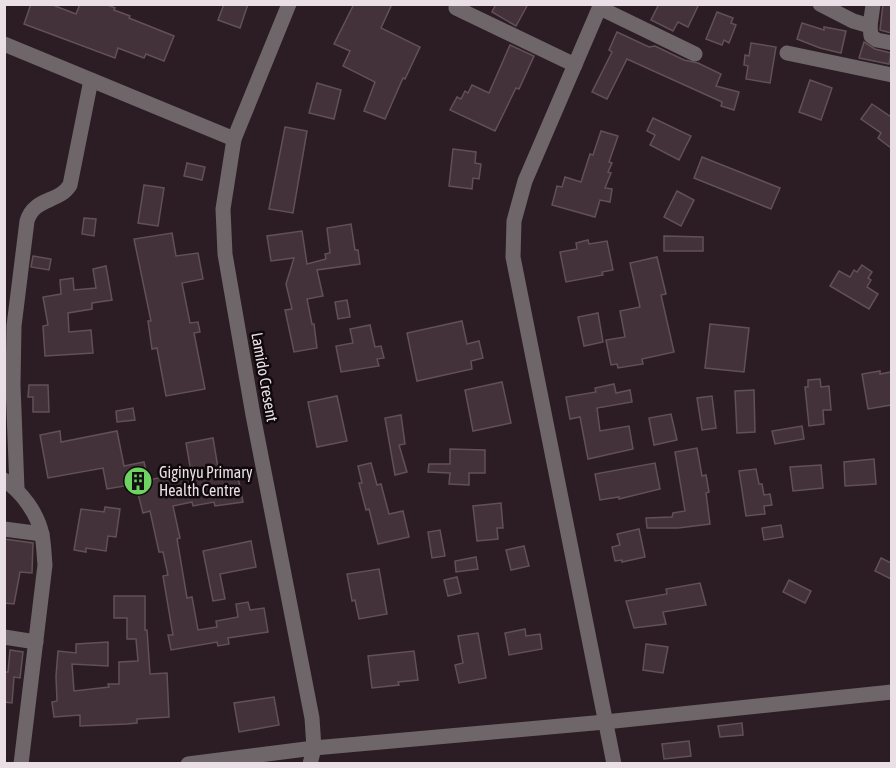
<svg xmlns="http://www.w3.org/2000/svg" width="896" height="768" viewBox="0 0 896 768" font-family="'Asap Condensed',sans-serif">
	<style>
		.building { fill: #433239; stroke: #625057; stroke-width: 1.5 }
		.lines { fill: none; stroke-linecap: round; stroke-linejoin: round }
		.minor { stroke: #6f666a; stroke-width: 15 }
		.labels { text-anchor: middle; stroke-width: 5; stroke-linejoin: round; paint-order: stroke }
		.street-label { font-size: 16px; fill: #eadfe4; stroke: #10090c }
		.poi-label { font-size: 16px; fill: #eadfe4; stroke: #10090c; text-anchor: start }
	</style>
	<rect width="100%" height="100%" fill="#2c1d24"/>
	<g class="building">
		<polygon points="31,4 50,4 76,14 80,4 105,4 115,8 114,10 130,16 129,18 174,36 164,61 146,54 144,58 118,48 115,58 24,24"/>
		<polygon points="224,4 248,4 240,28 218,20"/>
		<polygon points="354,4 392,4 381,28 420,47 405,79 403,78 385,119 364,111 375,82 343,66 350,51 334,44"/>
		<polygon points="496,4 528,4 516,26 492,12"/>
		<polygon points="659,4 699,4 688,27 678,22 673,31 651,20"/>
		<polygon points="883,4 891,4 891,33 880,30"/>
		<polygon points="717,12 733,18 731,23 736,25 729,43 724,40 722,45 706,39"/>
		<polygon points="802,23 824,30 824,27 846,31 841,53 820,48 797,39"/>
		<polygon points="617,32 649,47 655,46 684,60 698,63 721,74 716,86 739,92 734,110 721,106 722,102 627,59 607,99 592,92 612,52 609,50"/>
		<polygon points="864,42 875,49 891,53 889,64 859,58"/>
		<polygon points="751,43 776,47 770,83 746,79 748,66 744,65 745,55 749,56"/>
		<polygon points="510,45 534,56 519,89 516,88 495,131 450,110 457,97 461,99 465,91 468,93 472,85 489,93"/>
		<polygon points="810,80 832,88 821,120 799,112"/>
		<polygon points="317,83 341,90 334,119 309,113"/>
		<polygon points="872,104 891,117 891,148 878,138 881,133 861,119"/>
		<polygon points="653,118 691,136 679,160 650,145 655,135 647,131"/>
		<polygon points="285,127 307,131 293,213 269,209"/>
		<polygon points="601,131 618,136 609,162 612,163 608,172 611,173 605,188 612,189 610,202 600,200 595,217 552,205 557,186 562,187 565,177 581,182 590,154 593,155"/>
		<polygon points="453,149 476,152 475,163 481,164 479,179 473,178 472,189 449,186"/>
		<polygon points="702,157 780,188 771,209 694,178"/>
		<polygon points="187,163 205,167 202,180 184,176"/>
		<polygon points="144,185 164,188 158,226 138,223"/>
		<polygon points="677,191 694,200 681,226 664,217"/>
		<polygon points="84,218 96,219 94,236 82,234"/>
		<polygon points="351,224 355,250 358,250 360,264 317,270 323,296 307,299 312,324 314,324 317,348 294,352 285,310 292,309 286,284 294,258 271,261 267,236 302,231 307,264 326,259 325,254 330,253 327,228"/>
		<polygon points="172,233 176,256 198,253 203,279 182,283 190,323 198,322 200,332 194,333 205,389 166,396 157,348 152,349 148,321 151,321 134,239"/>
		<polygon points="664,236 703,237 703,251 664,251"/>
		<polygon points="588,240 589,244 607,241 613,270 602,272 603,275 566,282 560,252 577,249 576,243"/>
		<polygon points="33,256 51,259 49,270 31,267"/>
		<polygon points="657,257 666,294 661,295 674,352 642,359 643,364 618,368 617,364 611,365 606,340 625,337 620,311 640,307 630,263"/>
		<polygon points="862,265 872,272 868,278 871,280 867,287 878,294 869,309 830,286 839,271 850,277 854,270 857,272"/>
		<polygon points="106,266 112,300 92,303 92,309 68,313 69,332 91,330 93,353 45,356 43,326 48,325 43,297 61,294 60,280 73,278 74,290 96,288 93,269"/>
		<polygon points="347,300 350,317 338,319 335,302"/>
		<polygon points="598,313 603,342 584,346 578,317"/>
		<polygon points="462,321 467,344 479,341 483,358 471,361 472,369 417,381 407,333"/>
		<polygon points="710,324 749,328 744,372 705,368"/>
		<polygon points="370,325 375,347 381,346 384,358 377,359 379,366 341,372 336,346 353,343 350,329"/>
		<polygon points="880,371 880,374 891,372 891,405 868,409 862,374"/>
		<polygon points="820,379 821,387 829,386 831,410 823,410 824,424 809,426 805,387 808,387 808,380"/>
		<polygon points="502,382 511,423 473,431 465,390"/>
		<polygon points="614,384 616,393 630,390 632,402 597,408 600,431 629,426 633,449 588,459 580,417 570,419 566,397 596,392 595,388"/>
		<polygon points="29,385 48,385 49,412 33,412 33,397 28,397"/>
		<polygon points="754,390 755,432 737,433 735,391"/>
		<polygon points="337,396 347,441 317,447 308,402"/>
		<polygon points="712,396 716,428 702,430 697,398"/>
		<polygon points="133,408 135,420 117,422 116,411"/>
		<polygon points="671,414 677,440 654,445 649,418"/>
		<polygon points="401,415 405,444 399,445 407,472 395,475 385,418"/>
		<polygon points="802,426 804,439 775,444 772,431"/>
		<polygon points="60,431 61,442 117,431 124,466 144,462 148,480 191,472 186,443 213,438 220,480 238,477 243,502 215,506 214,502 193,506 192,502 173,506 180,538 177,539 187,598 192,597 198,630 217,627 216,621 238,617 236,604 248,602 250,610 264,608 268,632 228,638 229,644 218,646 217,642 171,650 168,635 173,635 163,576 168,575 163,552 159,552 150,511 143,513 137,490 131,490 130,485 107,489 103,468 48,478 40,435"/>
		<polygon points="697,448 702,476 706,475 709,492 706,493 710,524 678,528 647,528 646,518 672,517 673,513 685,511 675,452"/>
		<polygon points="450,449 485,450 485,473 469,473 469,485 449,484 450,473 428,472 429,464 450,464"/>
		<polygon points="874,459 876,484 845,486 844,462"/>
		<polygon points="371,463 377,485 381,484 389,514 403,511 409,537 378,544 369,509 366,510 359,483 362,483 358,466"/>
		<polygon points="655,463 660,489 619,499 619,497 600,500 595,474"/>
		<polygon points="821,465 823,488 793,491 790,467"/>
		<polygon points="756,469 759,484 762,484 764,495 770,494 772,505 764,506 765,514 746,516 739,471"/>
		<polygon points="501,503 503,528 497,528 498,539 477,541 473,506"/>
		<polygon points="105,507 120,509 116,537 108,536 106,551 86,548 86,552 74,550 81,509 104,512"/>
		<polygon points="781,525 783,537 764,540 762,528"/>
		<polygon points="639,529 645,557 622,562 622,560 615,561 612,547 620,545 617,534"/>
		<polygon points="440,530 445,556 432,558 428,532"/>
		<polygon points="4,539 33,543 32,573 20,572 14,604 4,603"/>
		<polygon points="251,541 256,567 220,574 225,599 213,601 203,551"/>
		<polygon points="524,546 529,566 511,570 506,550"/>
		<polygon points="476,557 478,569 456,572 455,561"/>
		<polygon points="881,558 891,563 891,579 875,571"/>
		<polygon points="379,569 387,614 359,619 355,600 352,601 347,574"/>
		<polygon points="457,577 461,593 448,596 444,580"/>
		<polygon points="789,580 811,591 805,603 783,592"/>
		<polygon points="700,583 706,605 663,612 666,624 634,628 626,601 667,594 666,589"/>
		<polygon points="114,596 145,596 145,630 147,630 150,674 167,673 169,717 137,719 137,723 127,724 80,726 80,715 54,717 52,702 57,701 56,676 58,651 76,653 76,644 108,642 108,666 72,664 74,691 109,687 108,684 119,684 119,662 138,661 136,639 127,639 127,618 114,618"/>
		<polygon points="525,629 526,636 540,634 542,649 509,655 505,633"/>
		<polygon points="478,633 486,678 459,683 455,665 463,663 458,636"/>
		<polygon points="646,644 668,647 663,673 643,670"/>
		<polygon points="10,650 23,652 20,678 14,677 12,703 4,702 4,672 8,672"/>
		<polygon points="414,651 418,680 398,682 399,685 372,688 368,656"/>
		<polygon points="274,697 279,725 239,732 234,703"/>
		<polygon points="742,723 743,735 720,737 718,726"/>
		<polygon points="689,741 691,756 664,759 662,744"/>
	</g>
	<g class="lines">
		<g class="minor">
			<polyline points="289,4 234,139 223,209 225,254 253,415 312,718 314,748 310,764"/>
			<polyline points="601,4 525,181 514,221 513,257 614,764"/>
			<polyline points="820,4 853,21 870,26"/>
			<polyline points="873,5 870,26 871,36 877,40 892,43"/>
			<polyline points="456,8 575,65"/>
			<polyline points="600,8 695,54"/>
			<polyline points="4,44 234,139"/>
			<polyline points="787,53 892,75"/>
			<path d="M 4,480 C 22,492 38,514 42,535 C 44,545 44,555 45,565 L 21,764"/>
			<path d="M 17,489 L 13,385 L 14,326 L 27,221 C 34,197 59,203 70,185 L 91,80"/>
			<polyline points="4,529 42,534"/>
			<polyline points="4,637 36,642"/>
			<polyline points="188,764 314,748 605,722 892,692"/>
		</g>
	</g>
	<defs>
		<g id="building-disc" transform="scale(1.5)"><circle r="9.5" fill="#6dd361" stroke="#10090c"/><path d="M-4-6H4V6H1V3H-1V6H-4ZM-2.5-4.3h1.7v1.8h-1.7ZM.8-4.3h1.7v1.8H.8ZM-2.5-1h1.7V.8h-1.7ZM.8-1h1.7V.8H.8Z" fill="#111"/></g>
	</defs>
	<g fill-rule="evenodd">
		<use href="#building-disc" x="138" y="481"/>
	</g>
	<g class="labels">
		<g class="street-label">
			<text transform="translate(265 377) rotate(80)" y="6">Lamido Cresent</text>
		</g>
		<g class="poi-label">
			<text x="159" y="478">Giginyu Primary<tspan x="159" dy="18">Health Centre</tspan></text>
		</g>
	</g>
	<rect width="896" height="768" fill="none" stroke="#eadfe4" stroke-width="12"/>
</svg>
